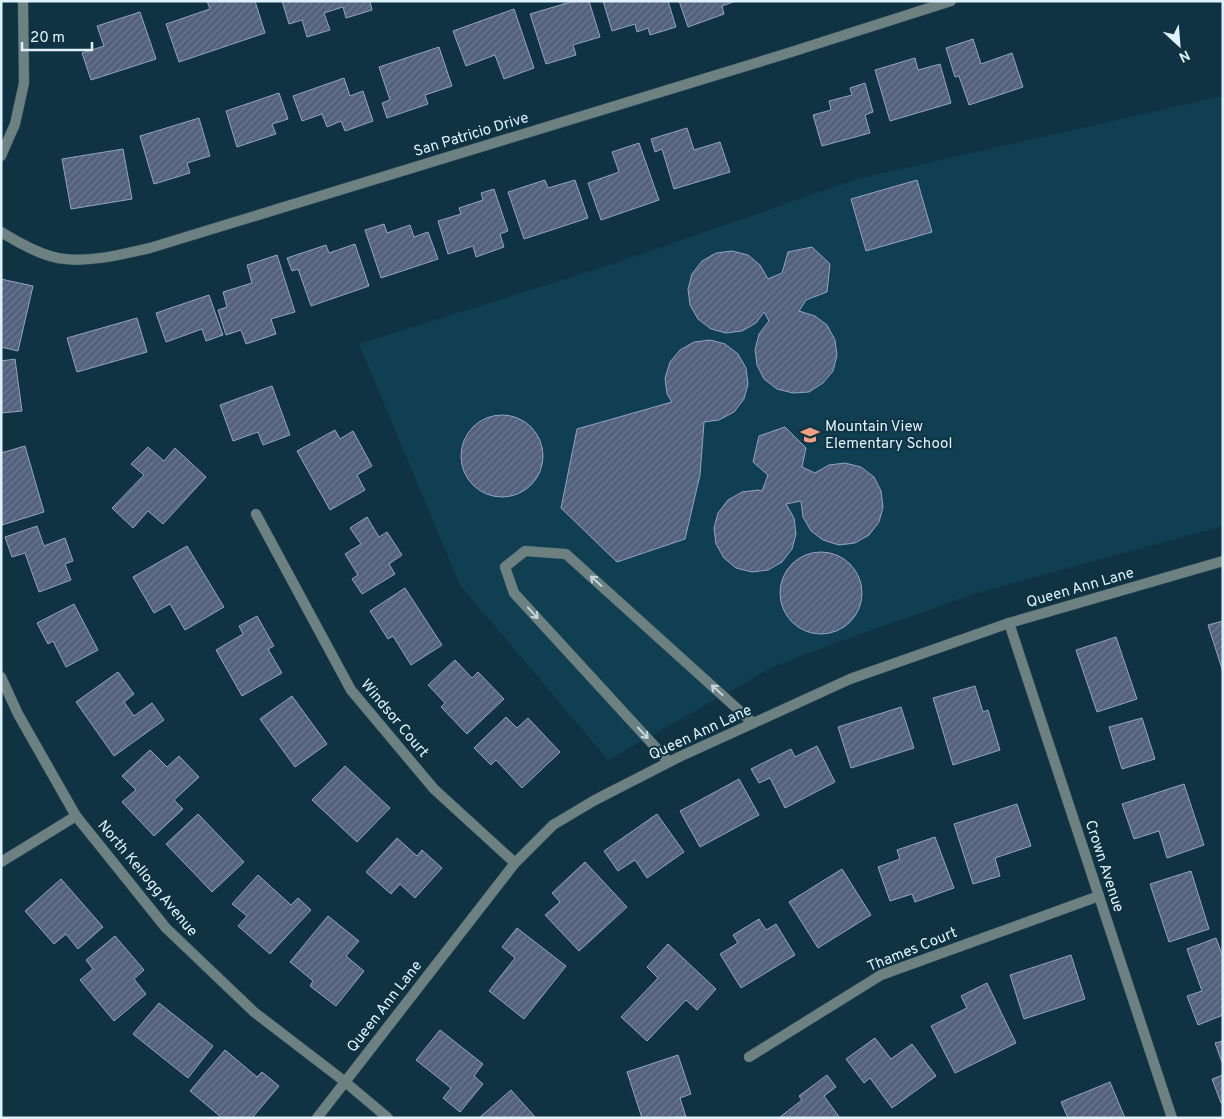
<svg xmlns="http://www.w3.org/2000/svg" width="1224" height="1119" viewBox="0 0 1224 1119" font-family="Overpass,sans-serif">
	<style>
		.built { fill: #113f52 }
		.building { fill: url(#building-hatch); stroke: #93a3c2 }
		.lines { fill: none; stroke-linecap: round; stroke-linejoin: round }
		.service-casing { stroke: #305260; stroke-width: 11 }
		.minor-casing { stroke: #305260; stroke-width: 11 }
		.service { stroke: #6e8181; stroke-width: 10 }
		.minor { stroke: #6e8181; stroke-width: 10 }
		.oneway { stroke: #c3d6dd }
		.labels { text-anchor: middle; stroke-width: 4; stroke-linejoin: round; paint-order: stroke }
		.street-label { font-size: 15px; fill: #dff2fc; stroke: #0f3342 }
		.poi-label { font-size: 15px; fill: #dff2fc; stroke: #0f3342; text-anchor: start }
	</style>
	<defs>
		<pattern id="building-hatch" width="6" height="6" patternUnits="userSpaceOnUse" patternTransform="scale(1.25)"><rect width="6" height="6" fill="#53617d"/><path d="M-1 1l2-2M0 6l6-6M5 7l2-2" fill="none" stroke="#6b7890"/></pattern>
	</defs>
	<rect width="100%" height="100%" fill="#0f3342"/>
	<polygon class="built" points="1223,96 1223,526 980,592 838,642 773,667 608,760 460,585 359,344 610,265 857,179"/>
	<g class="building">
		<polygon points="207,1 255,1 265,33 179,62 166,24 210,9"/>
		<polygon points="282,1 370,1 372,10 346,18 343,7 324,13 330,30 307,37 302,20 289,24"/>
		<polygon points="574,1 589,1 600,37 573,45 576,55 546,64 530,14"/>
		<polygon points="603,1 668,1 676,27 650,35 648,28 637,32 635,24 612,31"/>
		<polygon points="679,1 736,1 722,6 724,14 688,27"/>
		<polygon points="514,9 534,68 504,79 495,55 466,66 453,31"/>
		<polygon points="140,12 156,59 91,80 82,53 104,46 97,26"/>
		<polygon points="973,39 981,64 1012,53 1023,87 969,105 959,76 955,77 946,48"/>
		<polygon points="439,47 452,86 425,95 428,104 387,118 382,103 390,100 379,67"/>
		<polygon points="915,58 918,70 940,64 951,103 890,121 875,70"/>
		<polygon points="344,78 350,96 363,91 373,121 345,131 341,121 327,127 322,114 302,121 293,96"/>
		<polygon points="865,83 873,112 865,115 870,133 822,146 813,115 831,110 829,101 852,95 850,88"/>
		<polygon points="279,93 288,119 272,124 276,134 237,147 226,111"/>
		<polygon points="199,118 210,156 187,163 190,173 154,184 140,136"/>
		<polygon points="687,128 694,150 720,142 730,172 674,189 662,149 655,152 651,139"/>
		<polygon points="639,143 659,200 601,220 588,183 619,172 612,152"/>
		<polygon points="123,149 132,199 71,209 62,159"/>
		<polygon points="545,180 548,188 575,180 588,218 524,239 508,192"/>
		<polygon points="917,180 932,232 866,251 851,199"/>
		<polygon points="494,189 508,231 500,234 504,247 476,257 473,246 448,254 438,221 461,214 459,208 483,200 481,193"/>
		<polygon points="384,224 387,233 410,225 414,237 428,232 438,259 381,278 365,230"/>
		<polygon points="355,244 369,286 311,306 298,269 292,271 287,258 326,245 329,253"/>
		<polygon points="812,247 830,264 827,292 806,300 799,311 815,316 827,325 835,340 837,355 833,371 823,383 809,392 793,393 777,389 764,379 757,365 755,350 759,334 769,321 764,312 756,323 742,331 726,333 711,329 698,319 690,305 688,289 692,274 702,261 716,253 732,251 748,255 760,265 768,279 782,273 788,252"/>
		<polygon points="277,255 295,312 271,319 276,334 246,344 241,330 226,335 218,310 227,307 223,292 252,283 247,265"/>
		<polygon points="1,279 33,286 18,351 1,347"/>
		<polygon points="209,295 223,335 206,341 202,329 166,342 156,313"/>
		<polygon points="137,318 147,352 77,372 67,338"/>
		<polygon points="710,340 725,344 738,354 746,368 748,384 744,399 734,412 719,420 704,422 700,475 685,539 617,562 561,508 577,429 672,402 667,394 665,378 670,362 680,350 694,342"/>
		<polygon points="15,359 22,411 1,413 1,361"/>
		<polygon points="272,386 290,435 263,445 258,432 233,441 220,405"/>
		<circle cx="502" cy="456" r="41"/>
		<polygon points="785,427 806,448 802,467 815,473 829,465 845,463 861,467 874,477 881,491 883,507 879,522 869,535 855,543 839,545 823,540 811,531 803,517 801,501 786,504 794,518 796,534 792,549 782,562 768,570 752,572 736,568 724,558 716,544 714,528 718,513 728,500 742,492 758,490 762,491 768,475 753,462 759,436"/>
		<polygon points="335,430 340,439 353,431 372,466 357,475 365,490 330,510 297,451"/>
		<polygon points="25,446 44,512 2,525 1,453"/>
		<polygon points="148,447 164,461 175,448 206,477 163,524 148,511 133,528 112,508 144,475 131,464"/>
		<polygon points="367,517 379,537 387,532 402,555 389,564 395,574 362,594 352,579 358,575 345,554 361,544 350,528"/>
		<polygon points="37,526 44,546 65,538 73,561 65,564 71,580 39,592 25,553 12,557 5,537"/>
		<polygon points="187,546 224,607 185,630 170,604 154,613 133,577"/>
		<circle cx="821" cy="593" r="41"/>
		<polygon points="405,588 442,645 411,665 393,636 388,639 370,611"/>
		<polygon points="74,604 98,650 66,667 53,641 48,644 37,623"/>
		<polygon points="257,616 274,646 268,649 282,673 242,696 216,650 243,634 239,626"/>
		<polygon points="1223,621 1223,672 1208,625"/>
		<polygon points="1116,637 1137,699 1097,712 1076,650"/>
		<polygon points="455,660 472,678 478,672 504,699 467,734 441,707 445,703 428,685"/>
		<polygon points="118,672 134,694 124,702 134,716 152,703 164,720 114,756 76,702"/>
		<polygon points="975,686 983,712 988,710 1000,750 953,765 933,698"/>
		<polygon points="292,696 327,744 295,767 260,719"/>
		<polygon points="901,707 914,748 851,768 838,727"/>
		<polygon points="506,717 517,728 528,718 560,752 522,788 496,760 491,765 474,748"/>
		<polygon points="1142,718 1155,759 1122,769 1109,727"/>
		<polygon points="817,746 835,782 785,808 770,778 759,783 751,769 791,749 795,757"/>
		<polygon points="150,750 167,767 179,756 199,777 174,800 183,809 154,836 122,802 136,790 122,776"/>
		<polygon points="345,766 390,808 357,842 312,800"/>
		<polygon points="739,779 759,815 700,847 680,811"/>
		<polygon points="1184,784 1204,845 1167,858 1159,831 1134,839 1122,804"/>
		<polygon points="1017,804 1031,846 995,858 1000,876 973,884 954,824"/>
		<polygon points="198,814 244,862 212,892 166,844"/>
		<polygon points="657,814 684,852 647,878 635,860 618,871 604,851"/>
		<polygon points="935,837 954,888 915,902 912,894 890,901 878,867 900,859 897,850"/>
		<polygon points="397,838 417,856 422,850 442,868 415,898 400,884 391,894 366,872"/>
		<polygon points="585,862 627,907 579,951 545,915 560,902 552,893"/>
		<polygon points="842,869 871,915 818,948 789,902"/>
		<polygon points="1191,871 1209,929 1169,942 1150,884"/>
		<polygon points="258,875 291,905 298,898 311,910 270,954 238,926 247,916 232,904"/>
		<polygon points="61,879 103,927 78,949 66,934 54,944 25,911"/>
		<polygon points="328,916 359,941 346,956 364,971 336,1006 310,986 313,981 290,962"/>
		<polygon points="759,919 766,930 776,924 795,955 741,988 720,954 738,943 733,935"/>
		<polygon points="517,928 566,966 524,1019 489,991 515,958 502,947"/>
		<polygon points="115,936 144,970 134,979 146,994 114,1021 80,980 93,969 86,960"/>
		<polygon points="1216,938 1223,957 1223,1015 1198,1025 1187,996 1202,991 1187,949"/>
		<polygon points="668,944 716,989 697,1010 686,1000 647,1041 621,1017 658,978 647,967"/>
		<polygon points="1071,955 1085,999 1024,1019 1010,975"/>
		<polygon points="987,983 1016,1043 955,1073 931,1026 967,1008 961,996"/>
		<polygon points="159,1003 213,1046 188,1078 133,1034"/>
		<polygon points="440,1030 483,1064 474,1076 483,1084 460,1112 443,1098 451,1088 416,1060"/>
		<polygon points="875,1038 891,1059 912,1044 936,1076 892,1108 870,1078 864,1083 846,1059"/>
		<polygon points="1223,1041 1223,1065 1215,1043"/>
		<polygon points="225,1050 257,1077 262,1072 279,1086 252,1118 222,1118 190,1091"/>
		<polygon points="678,1055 691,1094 680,1098 686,1117 642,1118 627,1072"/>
		<polygon points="827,1075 836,1087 824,1096 840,1118 781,1118 780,1117 802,1100 799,1096"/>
		<polygon points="1223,1075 1223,1102 1221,1103 1212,1079"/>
		<polygon points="1110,1082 1125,1118 1068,1118 1061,1102"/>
		<polygon points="511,1090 536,1118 479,1118"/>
	</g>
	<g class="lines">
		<g class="service-casing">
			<polyline id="service" points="669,762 514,593 505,567 525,551 566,554 753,723"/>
		</g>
		<g class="minor-casing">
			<g id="minor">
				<polyline points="1,156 15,124 24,83 23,1"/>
				<path d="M 1,232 C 17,242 46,258 65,259 C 94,262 122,254 150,248 L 785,54 L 951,1"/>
				<polyline points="256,514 351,690 434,789 515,863"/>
				<polyline points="1009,623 1172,1118"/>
				<polyline points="1,677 18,714 76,816 166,928 254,1012 344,1081 388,1118"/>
				<polyline points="1,862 76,816"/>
				<polyline points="749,1057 881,975 1099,896"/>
				<polyline points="317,1118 515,863 553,825 595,800 679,757 850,679 1009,623 1223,561"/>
			</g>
		</g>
		<use href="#service" class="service"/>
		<use href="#minor" class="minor"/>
	</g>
	<defs><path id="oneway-shaft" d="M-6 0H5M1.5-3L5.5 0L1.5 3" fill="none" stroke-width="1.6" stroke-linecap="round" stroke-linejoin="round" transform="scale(1.25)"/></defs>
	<g class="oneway">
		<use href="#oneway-shaft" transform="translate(596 581) rotate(-138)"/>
		<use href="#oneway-shaft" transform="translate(533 613) rotate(47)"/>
		<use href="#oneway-shaft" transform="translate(717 690) rotate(-138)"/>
		<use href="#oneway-shaft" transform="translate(643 733) rotate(47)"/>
	</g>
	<defs>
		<g id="school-bare" transform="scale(1.5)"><path d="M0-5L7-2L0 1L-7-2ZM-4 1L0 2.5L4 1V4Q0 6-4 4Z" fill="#f2a081" stroke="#0f3342" stroke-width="2.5" paint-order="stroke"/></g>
	</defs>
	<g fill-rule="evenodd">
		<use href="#school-bare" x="810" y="435"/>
	</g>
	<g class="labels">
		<g class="street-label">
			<text transform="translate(471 134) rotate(-17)" y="5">San Patricio Drive</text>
			<text transform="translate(1080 587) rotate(-16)" y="5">Queen Ann Lane</text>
			<text transform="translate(395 718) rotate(50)" y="5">Windsor Court</text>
			<text transform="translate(700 732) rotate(-25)" y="5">Queen Ann Lane</text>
			<text transform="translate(1105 866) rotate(72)" y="5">Crown Avenue</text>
			<text transform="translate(148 878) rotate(50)" y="5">North Kellogg Avenue</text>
			<text transform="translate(912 949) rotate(-22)" y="5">Thames Court</text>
			<text transform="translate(384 1006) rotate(-52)" y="5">Queen Ann Lane</text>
		</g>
		<g class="poi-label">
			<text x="825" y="431">Mountain View<tspan x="825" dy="17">Elementary School</tspan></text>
		</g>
	</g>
	<rect width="1224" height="1119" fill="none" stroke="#dff2fc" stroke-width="5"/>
	<g transform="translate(1179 45) rotate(154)" stroke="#0f3342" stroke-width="4" paint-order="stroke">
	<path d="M0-4L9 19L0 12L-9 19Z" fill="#dff2fc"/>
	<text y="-8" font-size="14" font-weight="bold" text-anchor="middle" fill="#dff2fc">N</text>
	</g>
	<path d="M22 42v8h70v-8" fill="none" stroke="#dff2fc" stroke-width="2.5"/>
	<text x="30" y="42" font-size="15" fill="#dff2fc" stroke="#0f3342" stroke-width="4" paint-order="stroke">20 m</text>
</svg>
